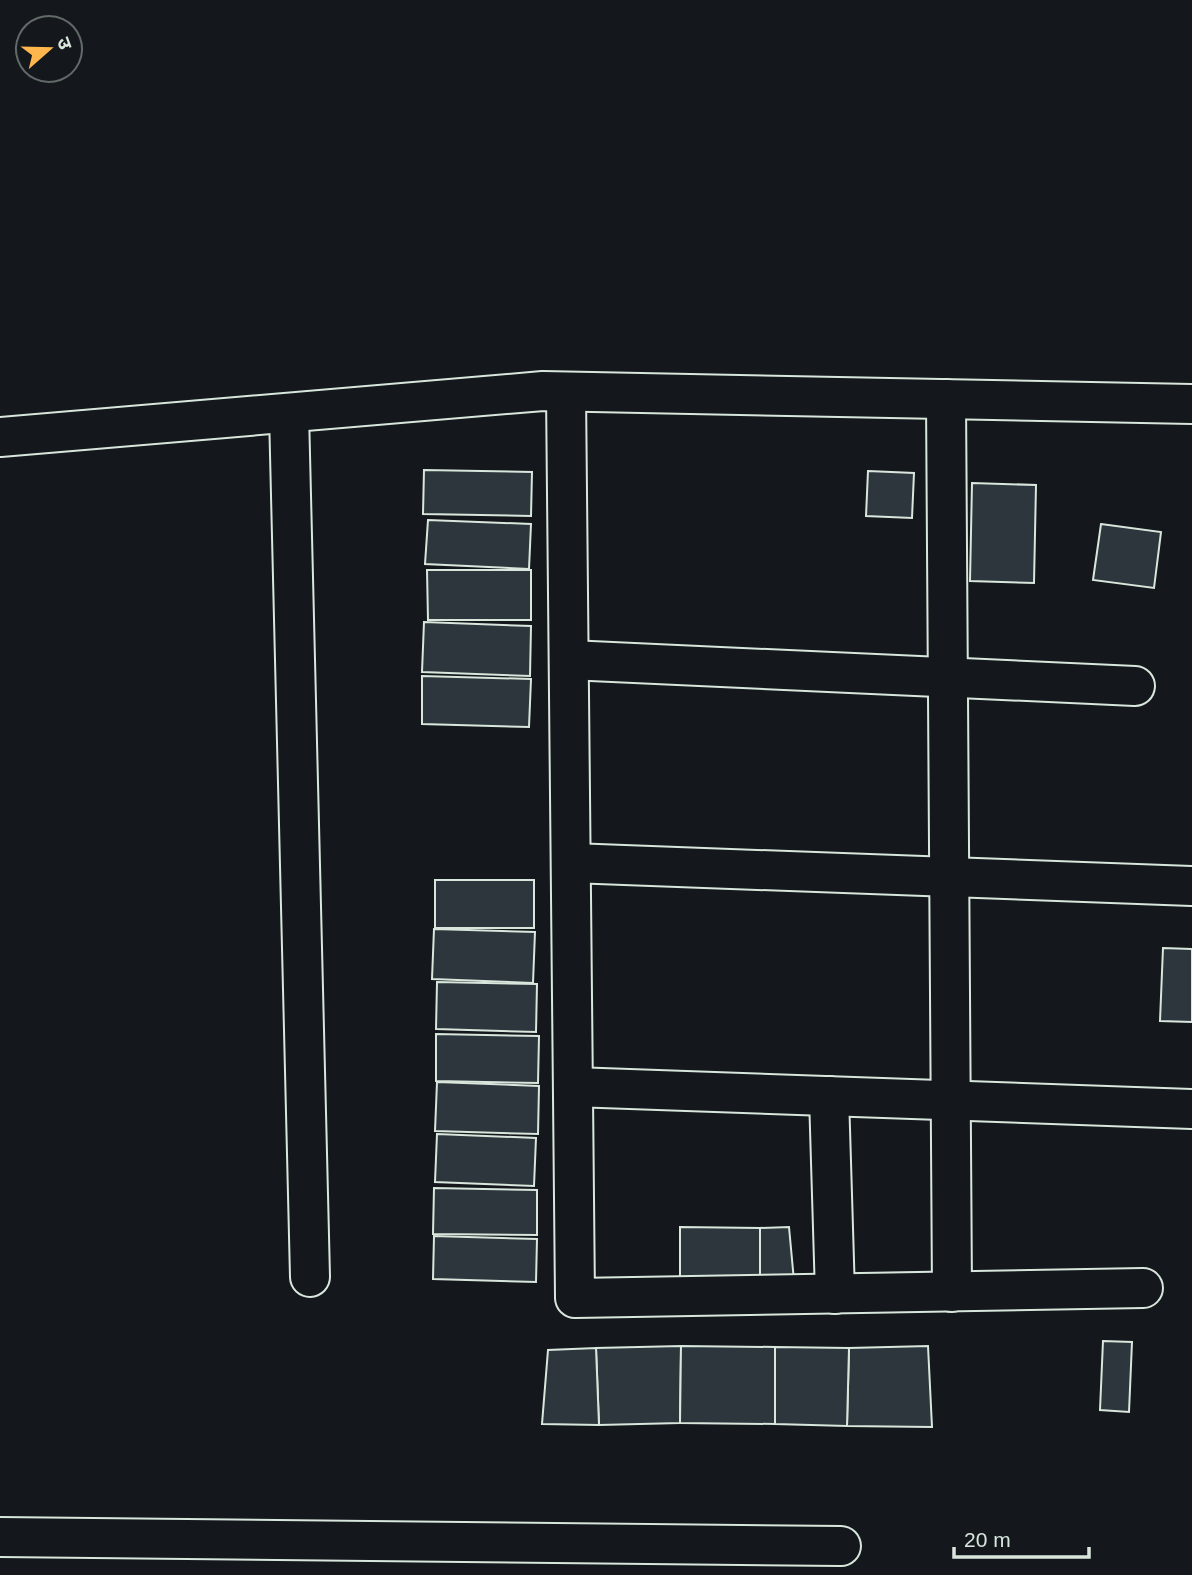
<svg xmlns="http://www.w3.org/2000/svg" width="1192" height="1575" viewBox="0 0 1192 1575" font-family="Arial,'Noto Sans Devanagari',sans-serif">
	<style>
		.building { fill: #2c363c; stroke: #d8e6dc; stroke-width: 2 }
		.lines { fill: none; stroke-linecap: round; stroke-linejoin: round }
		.minor-casing { stroke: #d8e6dc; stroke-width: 42 }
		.minor { stroke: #14181c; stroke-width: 38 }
	</style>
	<rect width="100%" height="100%" fill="#14181c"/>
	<g class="building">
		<polygon points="424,470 532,472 531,516 423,514"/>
		<polygon points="868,471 914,473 912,518 866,516"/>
		<polygon points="972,483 1036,485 1034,583 970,581"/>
		<polygon points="428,520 531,524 529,569 425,564"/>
		<polygon points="1101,524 1161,532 1154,588 1093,580"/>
		<polygon points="427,570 531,570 531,620 428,620"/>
		<polygon points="424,622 531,626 530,676 422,672"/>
		<polygon points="422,676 531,679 529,727 422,724"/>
		<rect x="435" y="880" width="99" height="48"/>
		<polygon points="434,929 535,932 533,983 432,979"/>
		<polygon points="1163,948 1192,949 1192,1022 1160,1021"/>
		<polygon points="437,982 537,984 536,1032 436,1029"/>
		<polygon points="436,1034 539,1036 538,1083 436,1081"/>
		<polygon points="437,1082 539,1086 538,1134 435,1131"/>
		<polygon points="437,1134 536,1138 534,1186 435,1182"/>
		<polygon points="434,1188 537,1190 537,1235 433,1234"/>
		<polygon points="680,1227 760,1228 760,1281 680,1280"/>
		<polygon points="789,1227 794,1281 760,1281 760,1228"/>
		<polygon points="434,1236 537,1239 536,1282 433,1279"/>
		<polygon points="1103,1341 1132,1342 1129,1412 1100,1410"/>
		<polygon points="681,1346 680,1423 599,1425 596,1348"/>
		<polygon points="681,1346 775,1347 775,1424 680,1423"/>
		<polygon points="928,1346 932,1427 847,1426 849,1348"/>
		<polygon points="775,1347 849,1348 847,1426 775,1424"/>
		<polygon points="596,1348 599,1425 542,1424 548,1350"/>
	</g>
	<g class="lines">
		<g class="minor-casing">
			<g id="minor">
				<polyline points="566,392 575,1298 1143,1288"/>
				<polyline points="946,399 952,1292"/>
				<polyline points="289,413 310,1277"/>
				<polyline points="0,437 543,391 1192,404"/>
				<polyline points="569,660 1135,686"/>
				<polyline points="571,863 1192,886"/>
				<polyline points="573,1087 1192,1109"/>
				<polyline points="829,1096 835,1294"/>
				<polyline points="0,1537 841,1546"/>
			</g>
		</g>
		<use href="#minor" class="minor"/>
	</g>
	<g transform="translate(49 49) rotate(70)"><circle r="33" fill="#14181c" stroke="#626a69" stroke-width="2"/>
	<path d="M0-5L12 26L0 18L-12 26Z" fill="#ffb74d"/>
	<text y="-10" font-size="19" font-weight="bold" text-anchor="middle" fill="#d8e6dc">उ</text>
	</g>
	<path d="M954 1547v10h135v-10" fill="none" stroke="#d8e6dc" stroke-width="3.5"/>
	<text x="964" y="1547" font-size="21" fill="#d8e6dc" stroke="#14181c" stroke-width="5" paint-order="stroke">20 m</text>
</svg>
